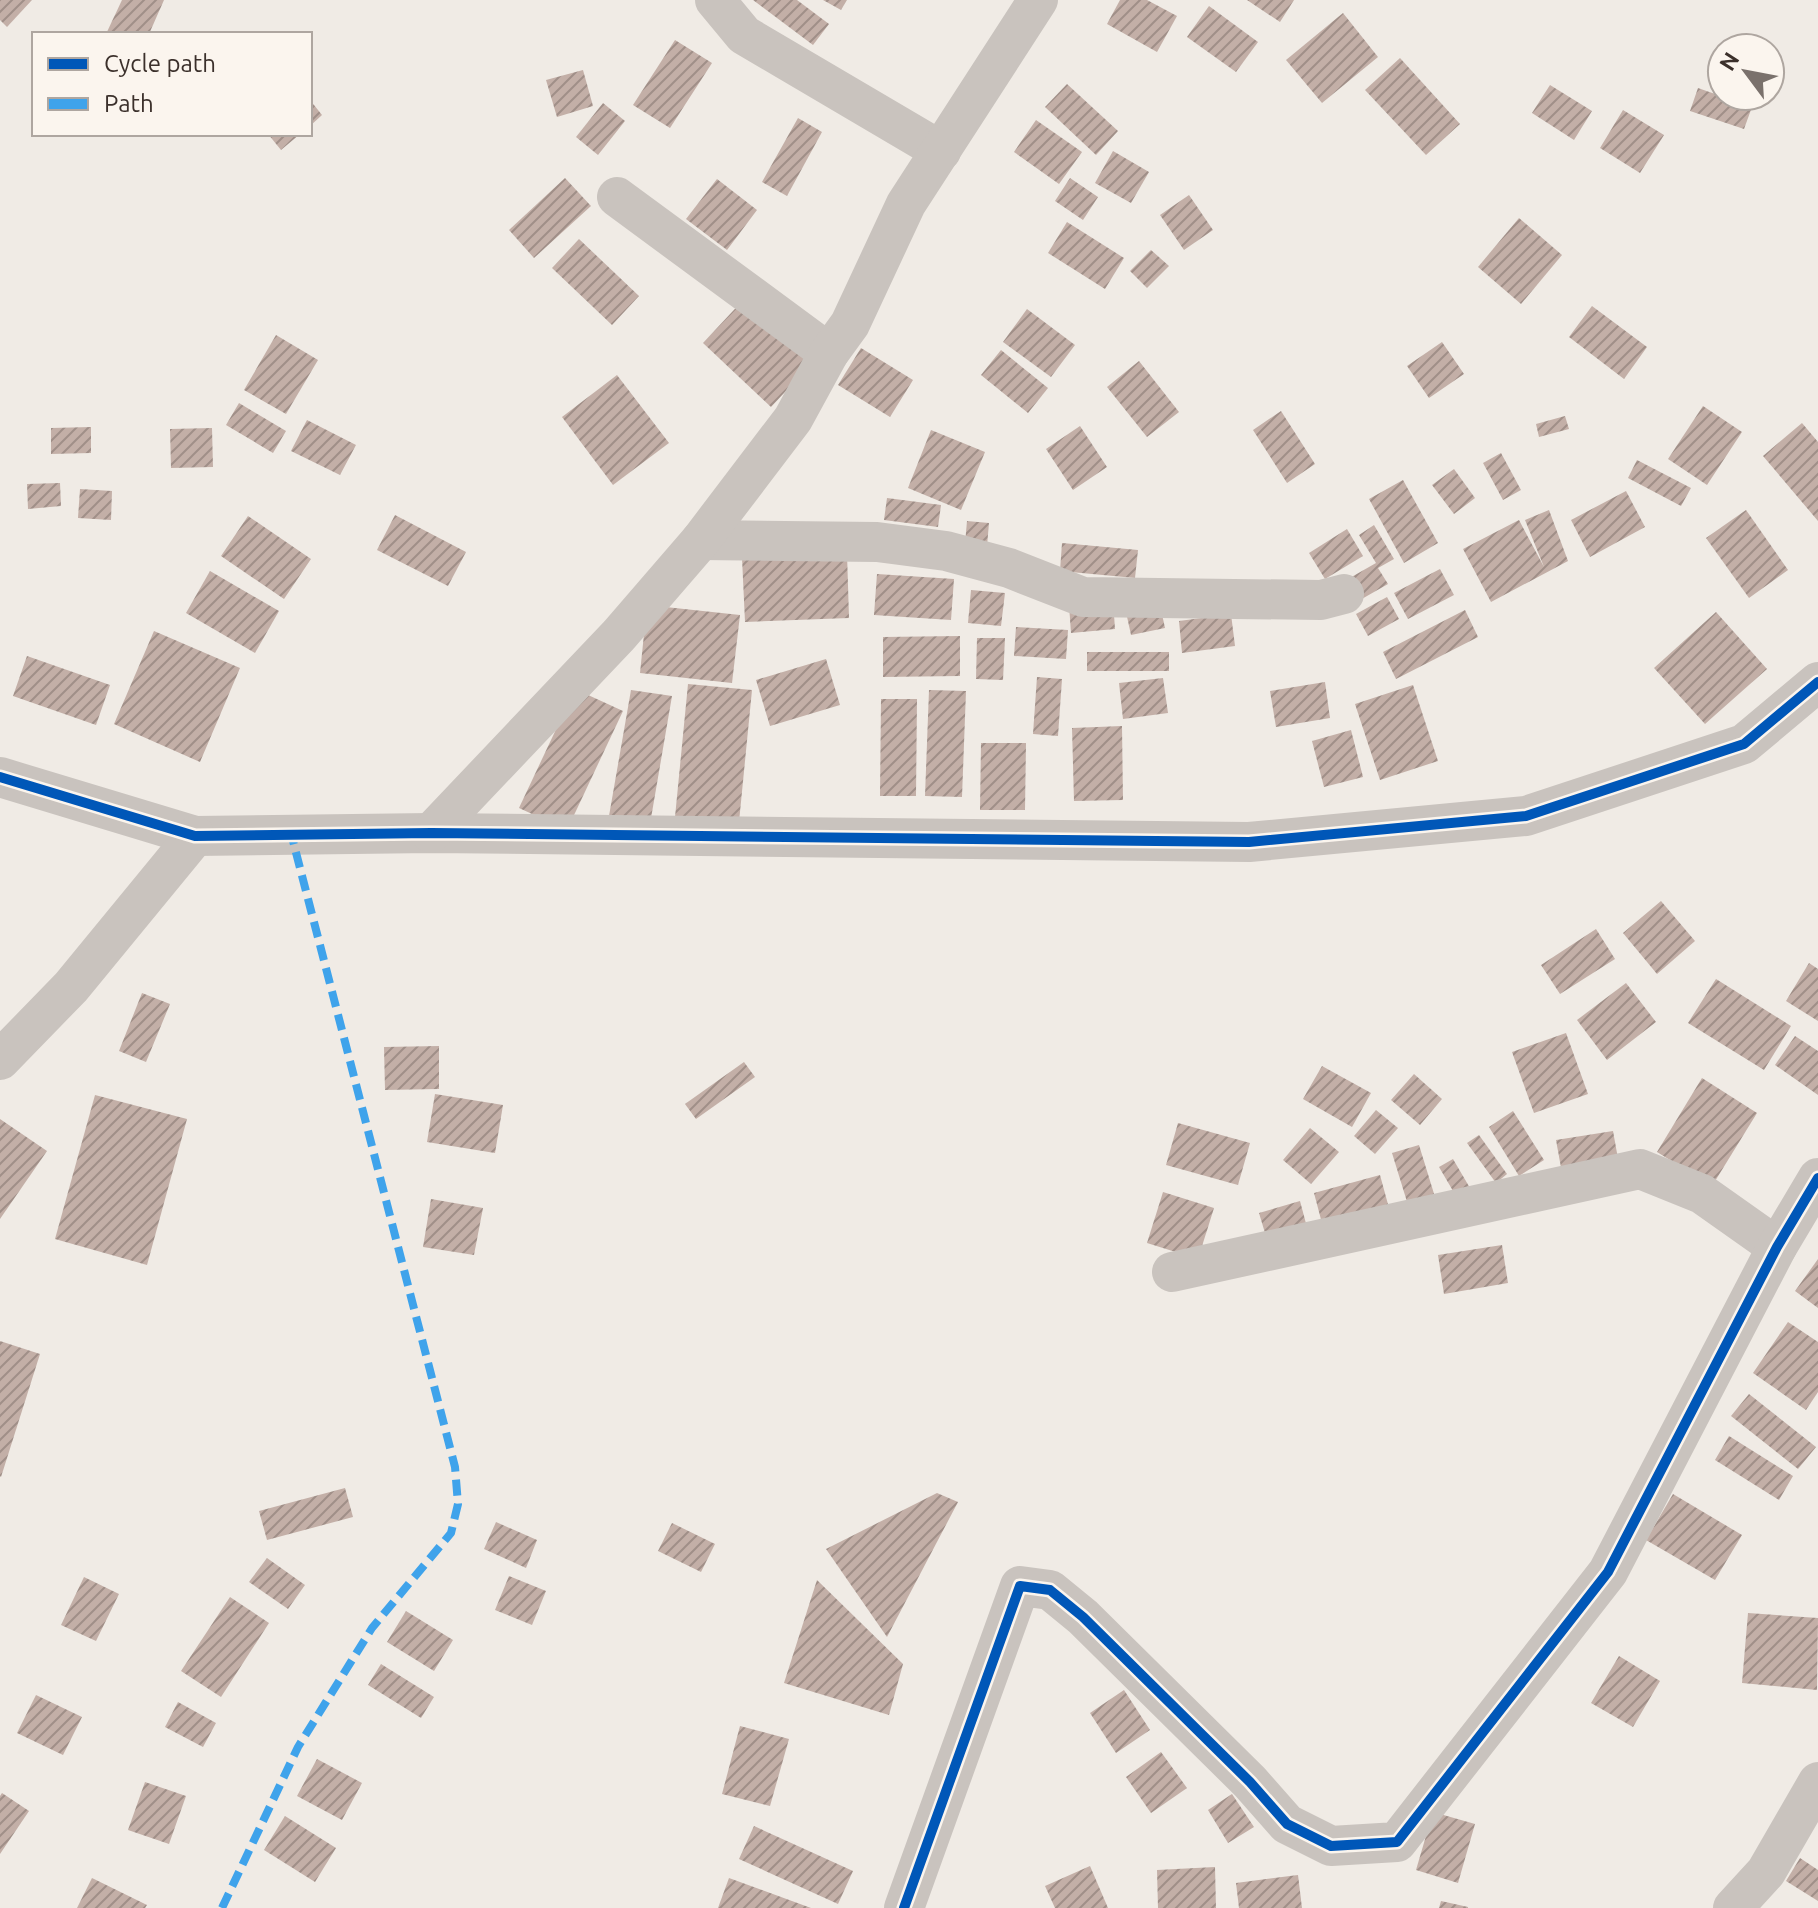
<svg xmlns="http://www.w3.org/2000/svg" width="1818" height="1908" viewBox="0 0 1818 1908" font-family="Ubuntu,sans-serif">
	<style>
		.building { fill: url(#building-hatch) }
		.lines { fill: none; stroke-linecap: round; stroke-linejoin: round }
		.minor { stroke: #c9c3be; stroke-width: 40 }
		.quiet { stroke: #3fa3eb; stroke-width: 8; stroke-dasharray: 16 8; stroke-linecap: butt }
		.cycleway-casing { stroke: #fbf5ee; stroke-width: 15 }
		.cycleway { stroke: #0057b8; stroke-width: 10 }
	</style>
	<defs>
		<pattern id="building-hatch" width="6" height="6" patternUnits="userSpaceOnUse" patternTransform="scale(2)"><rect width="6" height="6" fill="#c3afa7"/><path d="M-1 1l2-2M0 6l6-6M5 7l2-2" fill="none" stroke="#a08f88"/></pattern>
	</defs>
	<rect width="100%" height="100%" fill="#f0ebe5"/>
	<g class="building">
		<polygon points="0,0 32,0 7,27 0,20"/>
		<polygon points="122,0 164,0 149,34 106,34"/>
		<polygon points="753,0 797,0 829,24 813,45"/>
		<polygon points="823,0 847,0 841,10"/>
		<polygon points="1120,0 1147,0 1177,16 1157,52 1107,24"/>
		<polygon points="1247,0 1294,0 1280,22"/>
		<polygon points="1209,6 1258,42 1236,72 1187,37"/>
		<polygon points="1343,13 1378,57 1322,103 1286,60"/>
		<polygon points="675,40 712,63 670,128 633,105"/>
		<polygon points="1400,58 1460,124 1426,155 1365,90"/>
		<polygon points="583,70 593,106 557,117 546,80"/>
		<polygon points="1067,84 1118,131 1096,155 1045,107"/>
		<polygon points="1550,85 1592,111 1574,140 1532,113"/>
		<polygon points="1698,88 1752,107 1744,129 1690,111"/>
		<polygon points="310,100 322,115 310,126"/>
		<polygon points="603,103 625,121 598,155 576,137"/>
		<polygon points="1623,110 1664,135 1640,173 1600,148"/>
		<polygon points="798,118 822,132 787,196 762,182"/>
		<polygon points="1036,120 1082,152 1059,184 1014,152"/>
		<polygon points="268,134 300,134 281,150"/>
		<polygon points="1113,151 1149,172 1131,203 1095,183"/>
		<polygon points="565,178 591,206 534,258 509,230"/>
		<polygon points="1070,178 1098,197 1083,220 1055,201"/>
		<polygon points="717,179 757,210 727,250 686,219"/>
		<polygon points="1189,195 1213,230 1184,250 1160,215"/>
		<polygon points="1519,218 1562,255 1521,304 1478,267"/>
		<polygon points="1067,222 1124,258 1105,289 1048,253"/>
		<polygon points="579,239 639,296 612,325 552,268"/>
		<polygon points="1151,250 1169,266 1147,288 1130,271"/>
		<polygon points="746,297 813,362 771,407 703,343"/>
		<polygon points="1592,306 1647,347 1624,379 1569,337"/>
		<polygon points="1027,309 1075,345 1051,377 1003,342"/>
		<polygon points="276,335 318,360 286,414 244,390"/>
		<polygon points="1442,342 1464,374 1429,398 1407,366"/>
		<polygon points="861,348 913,380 890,417 838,385"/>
		<polygon points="1001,350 1048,388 1028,413 981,375"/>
		<polygon points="1139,361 1179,412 1147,437 1107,387"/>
		<polygon points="617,375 669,443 613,485 562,417"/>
		<polygon points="239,403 286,431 273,453 226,425"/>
		<polygon points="1703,406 1742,432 1707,485 1668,459"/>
		<polygon points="1281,411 1315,464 1287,483 1253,430"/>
		<polygon points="1565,416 1569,429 1539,437 1536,424"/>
		<polygon points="307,420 356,445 340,475 291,451"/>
		<polygon points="1802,423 1818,442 1818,521 1763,456"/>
		<polygon points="1080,426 1107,467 1073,490 1046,449"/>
		<polygon points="91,427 91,453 51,454 51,428"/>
		<polygon points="212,428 213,467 171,468 170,429"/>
		<polygon points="931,430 985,452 961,510 908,488"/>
		<polygon points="1501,453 1521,490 1503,500 1483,463"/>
		<polygon points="1637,460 1691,488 1681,506 1628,478"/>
		<polygon points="1454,469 1475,498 1454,514 1432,485"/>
		<polygon points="1403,480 1438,543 1404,563 1369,499"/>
		<polygon points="60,483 61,506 28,509 27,484"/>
		<polygon points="80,489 112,491 111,520 78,518"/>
		<polygon points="1626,491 1645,527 1590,557 1571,520"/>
		<polygon points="887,498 941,505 938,527 884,520"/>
		<polygon points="1549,510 1568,561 1491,602 1463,549 1519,520 1544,567 1525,520"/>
		<polygon points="1746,510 1788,570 1749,598 1706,538"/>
		<polygon points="395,515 466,552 448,586 377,550"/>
		<polygon points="248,516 311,559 284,599 221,556"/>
		<polygon points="967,521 989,523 987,546 965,544"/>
		<polygon points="1374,525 1394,559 1378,568 1388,584 1360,600 1348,579 1376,563 1359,535"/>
		<polygon points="1347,529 1363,556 1325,579 1309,553"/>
		<polygon points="1062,543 1138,550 1135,578 1060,571"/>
		<polygon points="847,553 849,618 745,622 742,558"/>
		<polygon points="1440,569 1454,595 1408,619 1394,593"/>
		<polygon points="210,571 279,611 255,653 186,613"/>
		<polygon points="877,574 954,579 951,620 874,615"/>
		<polygon points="971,590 1005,593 1001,626 968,623"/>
		<polygon points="1387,597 1399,619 1368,636 1356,614"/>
		<polygon points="1113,601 1115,629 1071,633 1069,605"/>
		<polygon points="647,605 740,615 732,683 640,673"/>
		<polygon points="1160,605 1165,628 1131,635 1126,612"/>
		<polygon points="1465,610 1478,637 1396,679 1383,652"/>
		<polygon points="1716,612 1767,669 1705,724 1654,668"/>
		<polygon points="1231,614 1235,646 1182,653 1179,621"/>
		<polygon points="1016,627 1068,630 1066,659 1014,656"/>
		<polygon points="154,631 240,668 200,762 114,724"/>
		<polygon points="960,636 960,676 883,677 883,637"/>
		<polygon points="977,638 1005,638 1003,680 976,679"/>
		<rect x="1087" y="652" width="82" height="19"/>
		<polygon points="27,656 110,685 96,725 13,696"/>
		<polygon points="826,659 840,705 770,726 756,680"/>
		<polygon points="1037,677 1062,679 1058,736 1033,734"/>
		<polygon points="1163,678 1168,713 1123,719 1119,683"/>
		<polygon points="1325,682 1330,718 1276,727 1270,691"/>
		<polygon points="688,684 752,690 739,822 675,817"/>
		<polygon points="1413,685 1438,761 1380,780 1355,704"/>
		<polygon points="575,689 623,711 567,830 519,808"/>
		<polygon points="631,690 672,696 650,824 609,816"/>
		<polygon points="929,690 966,691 962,797 925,796"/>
		<polygon points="881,699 917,699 916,796 880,796"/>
		<polygon points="1122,726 1123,800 1074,801 1072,728"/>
		<polygon points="1351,730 1363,777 1324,787 1312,741"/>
		<polygon points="981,743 1026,743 1025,810 980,810"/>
		<polygon points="1661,901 1695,941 1657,974 1623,933"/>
		<polygon points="1596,929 1615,959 1560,994 1541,965"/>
		<polygon points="1809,963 1818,969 1818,1021 1786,1001"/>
		<polygon points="1716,979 1791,1026 1764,1070 1688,1023"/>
		<polygon points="1626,983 1656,1022 1607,1060 1577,1020"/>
		<polygon points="142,993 170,1004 146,1062 119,1051"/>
		<polygon points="1566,1033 1588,1094 1534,1113 1512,1052"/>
		<polygon points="1795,1036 1818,1051 1818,1095 1775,1065"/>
		<polygon points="439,1046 439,1089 385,1090 384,1047"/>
		<polygon points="744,1062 755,1077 696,1119 685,1104"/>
		<polygon points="1322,1066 1371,1093 1352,1127 1303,1099"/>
		<polygon points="1414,1074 1442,1099 1420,1125 1391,1100"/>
		<polygon points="1702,1078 1757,1113 1712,1186 1657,1152"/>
		<polygon points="435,1094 503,1105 495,1153 427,1142"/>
		<polygon points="95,1095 187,1119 147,1265 55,1239"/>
		<polygon points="1376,1110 1398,1128 1375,1154 1354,1136"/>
		<polygon points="1513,1111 1544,1160 1519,1176 1489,1127"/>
		<polygon points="0,1119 47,1151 0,1219"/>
		<polygon points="1178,1123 1250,1143 1238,1185 1166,1165"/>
		<polygon points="1310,1128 1339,1152 1311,1184 1283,1160"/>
		<polygon points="1613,1131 1619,1164 1562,1173 1556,1140"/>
		<polygon points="1479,1135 1507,1174 1496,1183 1467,1143"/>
		<polygon points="1419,1145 1435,1197 1408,1205 1392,1153"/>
		<polygon points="1453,1159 1477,1200 1463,1208 1439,1167"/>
		<polygon points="1380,1175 1389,1208 1323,1227 1314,1193"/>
		<polygon points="1163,1192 1214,1208 1198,1259 1147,1243"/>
		<polygon points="431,1199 483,1208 474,1255 423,1247"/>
		<polygon points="1300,1201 1308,1231 1268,1243 1259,1213"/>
		<polygon points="1502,1245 1508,1283 1444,1294 1438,1255"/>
		<polygon points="1818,1259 1818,1308 1795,1291"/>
		<polygon points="1788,1322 1818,1342 1818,1392 1806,1410 1753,1373"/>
		<polygon points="0,1341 40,1354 1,1477 0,1476"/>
		<polygon points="1749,1394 1816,1447 1798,1469 1731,1416"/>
		<polygon points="1729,1436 1793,1476 1779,1500 1715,1460"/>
		<polygon points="345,1488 353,1517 267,1540 259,1511"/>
		<polygon points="937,1493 958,1502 887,1637 826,1549"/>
		<polygon points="1673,1494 1742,1535 1715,1580 1646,1540"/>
		<polygon points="496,1522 537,1540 526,1568 484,1549"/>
		<polygon points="672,1523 715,1544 701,1572 658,1551"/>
		<polygon points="267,1558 305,1585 288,1609 249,1582"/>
		<polygon points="509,1576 546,1591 532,1625 495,1610"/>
		<polygon points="84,1577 119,1594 96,1641 61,1625"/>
		<polygon points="817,1580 903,1664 889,1715 784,1683"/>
		<polygon points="230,1597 269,1623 221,1697 181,1671"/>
		<polygon points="406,1611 453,1640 434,1671 387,1642"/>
		<polygon points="1748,1613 1818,1618 1817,1690 1742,1683"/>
		<polygon points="1619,1656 1660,1681 1633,1727 1591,1703"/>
		<polygon points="381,1664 434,1697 421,1718 368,1685"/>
		<polygon points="1124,1690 1150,1730 1116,1753 1090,1713"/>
		<polygon points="36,1695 82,1717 63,1755 17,1733"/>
		<polygon points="178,1702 216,1723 203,1747 165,1727"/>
		<polygon points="740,1726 789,1739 770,1806 722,1794"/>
		<polygon points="1161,1752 1187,1788 1151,1813 1126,1777"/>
		<polygon points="317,1759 362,1783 342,1820 297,1796"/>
		<polygon points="145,1782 186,1796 169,1844 128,1830"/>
		<polygon points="2,1793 29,1811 0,1854 0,1796"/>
		<polygon points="1232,1794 1254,1827 1228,1843 1208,1810"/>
		<polygon points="1433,1812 1475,1824 1458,1883 1416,1870"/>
		<polygon points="285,1816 336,1848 315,1882 264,1850"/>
		<polygon points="754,1826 853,1871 838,1904 739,1859"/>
		<polygon points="1800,1858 1818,1870 1818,1901 1786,1881"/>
		<polygon points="1090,1866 1108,1908 1055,1908 1045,1886"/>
		<polygon points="1215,1867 1216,1908 1158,1908 1157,1870"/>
		<polygon points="1298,1875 1302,1908 1239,1908 1236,1883"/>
		<polygon points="92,1878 147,1905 145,1908 77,1908"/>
		<polygon points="729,1878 811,1908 718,1908"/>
		<polygon points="1441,1901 1468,1907 1468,1908 1439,1908"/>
	</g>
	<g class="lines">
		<g class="minor">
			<polyline points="715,0 744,35 941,151"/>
			<polyline points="617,197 829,353"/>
			<polyline points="701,540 877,542 946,551 1009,568 1083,597 1321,600 1344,594"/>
			<polyline points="0,777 195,836 431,833 1249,842 1526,816 1744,744 1818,682"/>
			<polyline points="431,833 619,635 701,540 793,419 829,353 850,324 906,204 1038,0"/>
			<polyline points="0,1060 71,987 195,836"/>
			<polyline points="1172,1272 1640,1169 1702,1194 1777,1247"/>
			<polyline points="904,1908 1020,1586 1050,1590 1083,1617 1250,1782 1287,1824 1331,1846 1397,1842 1608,1572 1777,1247 1818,1178"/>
			<polyline points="1733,1908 1766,1872 1818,1782"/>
		</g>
		<polyline class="quiet" points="222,1908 298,1747 372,1628 451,1533 458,1504 455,1467 292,837"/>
		<g class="cycleway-casing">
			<g id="cycleway">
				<polyline points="0,777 195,836 431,833 1249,842 1526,816 1744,744 1818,682"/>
				<polyline points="904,1908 1020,1586 1050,1590 1083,1617 1250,1782 1287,1824 1331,1846 1397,1842 1608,1572 1777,1247 1818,1178"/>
			</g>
		</g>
		<use href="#cycleway" class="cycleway"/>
	</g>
	<rect x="32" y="32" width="280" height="104" fill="#fbf5ee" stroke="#aea6a0" stroke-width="2"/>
	<rect x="48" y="58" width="40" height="12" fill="#0057b8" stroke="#aea6a0" stroke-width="2"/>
	<text x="104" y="72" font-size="24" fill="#3b302b">Cycle path</text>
	<rect x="48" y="98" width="40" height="12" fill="#3fa3eb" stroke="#aea6a0" stroke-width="2"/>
	<text x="104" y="112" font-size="24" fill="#3b302b">Path</text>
	<g transform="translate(1746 72) rotate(302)"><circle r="38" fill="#fbf5ee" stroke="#aea6a0" stroke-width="2"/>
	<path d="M0-6L14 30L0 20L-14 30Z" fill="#7a716c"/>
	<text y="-12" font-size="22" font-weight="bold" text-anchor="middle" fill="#3b302b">N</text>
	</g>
</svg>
